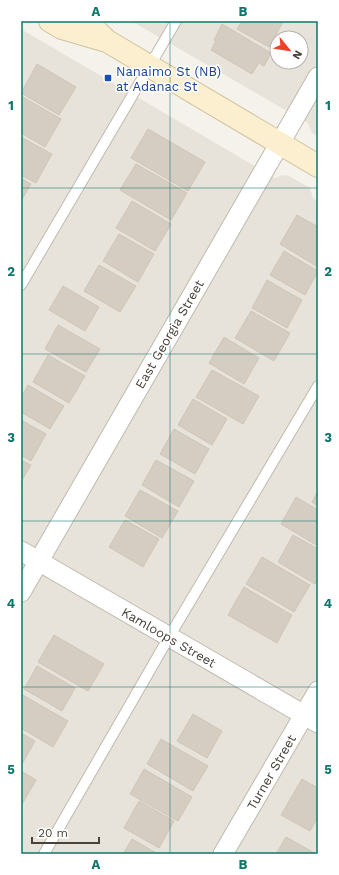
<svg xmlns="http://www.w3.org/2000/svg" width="339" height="875" viewBox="0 0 339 875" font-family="'Work Sans',sans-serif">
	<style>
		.residential { fill: #e8e3da; fill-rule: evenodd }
		.building { fill: #d6cdc2; stroke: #d0c5b5 }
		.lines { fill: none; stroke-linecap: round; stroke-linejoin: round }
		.lane-casing { stroke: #c0b9ae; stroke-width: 12 }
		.street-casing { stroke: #c0b9ae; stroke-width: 21 }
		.secondary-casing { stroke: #d1c29e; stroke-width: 24 }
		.lane { stroke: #fff; stroke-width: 10 }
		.street { stroke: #fff; stroke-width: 19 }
		.secondary { stroke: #fcefcf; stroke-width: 22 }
		.grid { fill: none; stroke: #0f766e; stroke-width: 1; stroke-opacity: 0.55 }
		.transit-dot { fill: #1a4fb4; stroke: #fff; stroke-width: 1.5 }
		.labels { text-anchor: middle; stroke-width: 3; stroke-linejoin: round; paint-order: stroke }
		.transit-label { font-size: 13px; fill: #164399; stroke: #fff; text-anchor: start }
		.street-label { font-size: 13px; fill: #49423a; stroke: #fff }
		.neatline { fill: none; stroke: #0f766e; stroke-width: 1.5 }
		.grid-label { font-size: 13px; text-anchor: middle; font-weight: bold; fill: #0f766e }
	</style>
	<rect width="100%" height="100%" fill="#f5f2ec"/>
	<g class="residential">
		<path d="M 131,21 L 318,21 L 318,136 L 312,133 L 308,123 ZM 277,38 L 301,38 L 301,62 L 277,62 Z"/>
		<polygon points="21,29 275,178 282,175 289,176 310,188 313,198 318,201 318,854 21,854"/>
	</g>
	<g class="building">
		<polygon points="242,21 282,21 283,22 269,47 237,29"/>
		<polygon points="222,24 271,53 264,66 259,63 252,74 211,50 216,41 214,40"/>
		<polygon points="37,64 76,87 59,115 21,93"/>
		<polygon points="21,96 61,119 45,147 21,133"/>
		<polygon points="148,129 205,162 188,191 131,158"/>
		<polygon points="21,137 52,154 36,183 21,175"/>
		<polygon points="136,164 187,193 171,220 120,190"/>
		<polygon points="21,178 31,184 21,201"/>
		<polygon points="132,201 171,224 155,251 116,228"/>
		<polygon points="297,215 318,227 318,267 280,244"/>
		<polygon points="119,234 154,254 138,282 103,261"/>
		<polygon points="284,251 318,271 305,295 270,275"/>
		<polygon points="99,265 136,286 120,312 84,291"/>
		<polygon points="267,280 302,300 287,328 252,308"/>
		<polygon points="63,286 99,307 85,331 49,310"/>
		<polygon points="251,311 290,333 274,361 235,338"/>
		<polygon points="58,325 100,349 86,372 45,349"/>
		<polygon points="224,337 259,358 244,384 209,363"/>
		<polygon points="48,355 85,376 69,403 33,382"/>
		<polygon points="212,370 259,396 243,424 196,397"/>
		<polygon points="28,385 64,406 50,429 21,412 21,398"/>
		<polygon points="193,399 227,419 212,445 178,425"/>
		<polygon points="21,420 46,434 31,461 21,455"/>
		<polygon points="174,429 209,449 195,474 160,454"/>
		<polygon points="21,460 31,465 21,482"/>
		<polygon points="156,460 194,481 179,507 142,485"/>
		<polygon points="140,490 178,511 162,538 125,516"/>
		<polygon points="318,491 318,506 312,502"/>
		<polygon points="296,497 318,510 318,546 281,524"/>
		<polygon points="125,520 159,539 143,567 109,547"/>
		<polygon points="293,535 318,549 318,578 315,584 278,562"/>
		<polygon points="262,557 310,585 294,612 246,584"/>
		<polygon points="244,587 292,615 277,643 228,615"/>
		<polygon points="54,635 104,664 88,691 38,662"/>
		<polygon points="37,666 75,688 62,711 24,689"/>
		<polygon points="21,694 68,721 53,747 21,728"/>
		<polygon points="193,714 222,731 207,758 177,741"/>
		<polygon points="21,733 35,741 21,766"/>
		<polygon points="161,739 208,766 193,791 147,764"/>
		<polygon points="144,769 192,797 178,821 130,794"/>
		<polygon points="21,771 36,780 21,806"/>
		<polygon points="302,779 318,788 318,817 310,831 281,815"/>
		<polygon points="139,801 174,821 159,848 124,828"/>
		<polygon points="286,837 316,854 276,854"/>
		<polygon points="132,839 158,854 123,854"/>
	</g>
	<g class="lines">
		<g class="lane-casing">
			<g id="lane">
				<polyline points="21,285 176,21"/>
				<polyline points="44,854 169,637 318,386"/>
			</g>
		</g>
		<g class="street-casing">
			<g id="street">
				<polyline points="21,551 318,723"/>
				<polyline points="21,592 318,77"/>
				<polyline points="223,854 318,691"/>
			</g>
		</g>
		<g class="secondary-casing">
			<g id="secondary">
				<polyline points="50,21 62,28 103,40"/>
				<polyline points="86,21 107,41 318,166"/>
			</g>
		</g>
		<use href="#lane" class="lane"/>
		<use href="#street" class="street"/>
		<use href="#secondary" class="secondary"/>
	</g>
	<path class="grid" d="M 170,21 L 170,854M 21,188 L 318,188M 21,354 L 318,354M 21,521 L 318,521M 21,687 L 318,687"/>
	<rect class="transit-dot" x="104" y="74" width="8" height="8" rx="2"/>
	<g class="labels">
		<g class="transit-label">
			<text x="116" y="76">Nanaimo St (NB)<tspan x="116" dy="15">at Adanac St</tspan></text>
		</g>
		<g class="street-label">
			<text transform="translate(169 334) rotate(-60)" y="5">East Georgia Street</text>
			<text transform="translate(169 637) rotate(30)" y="5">Kamloops Street</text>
			<text transform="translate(271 772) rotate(-60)" y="5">Turner Street</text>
		</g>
	</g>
	<rect width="339" height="875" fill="none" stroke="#ffffff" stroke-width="44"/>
	<g transform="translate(289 50) rotate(120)"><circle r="19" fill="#ffffff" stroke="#b6b3b0"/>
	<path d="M0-3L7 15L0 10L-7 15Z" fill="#ed412b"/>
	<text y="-6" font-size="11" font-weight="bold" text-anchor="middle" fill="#49423a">N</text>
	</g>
	<path d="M32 837v6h67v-6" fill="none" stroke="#49423a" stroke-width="2"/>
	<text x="38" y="837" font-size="12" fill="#49423a" stroke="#ffffff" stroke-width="3" paint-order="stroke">20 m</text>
	<rect x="22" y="22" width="295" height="831" class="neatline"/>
	<g class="grid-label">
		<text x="96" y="16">A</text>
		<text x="243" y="16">B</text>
		<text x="11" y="110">1</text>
		<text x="328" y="110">1</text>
		<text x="11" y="276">2</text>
		<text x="328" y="276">2</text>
		<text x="11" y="442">3</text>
		<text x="328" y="442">3</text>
		<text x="11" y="608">4</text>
		<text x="328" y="608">4</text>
		<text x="11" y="774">5</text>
		<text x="328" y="774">5</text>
		<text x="96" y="869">A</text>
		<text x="243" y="869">B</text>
	</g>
</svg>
